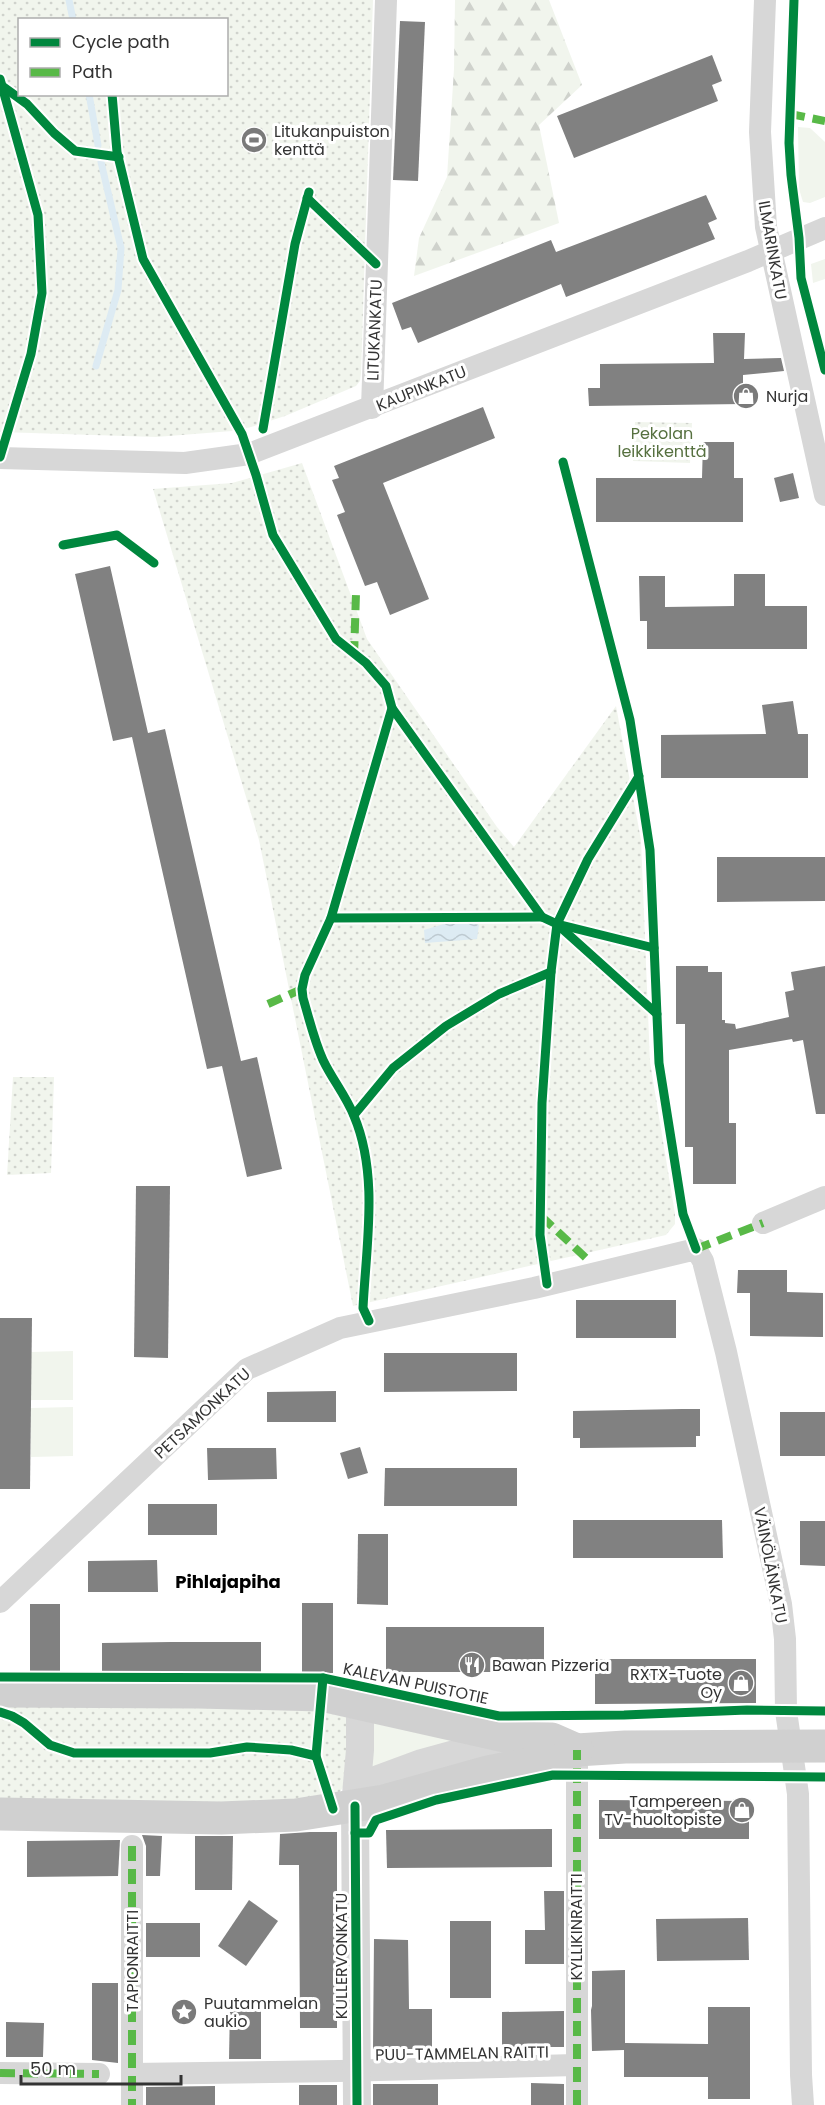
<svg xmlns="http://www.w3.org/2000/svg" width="825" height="2105" viewBox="0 0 825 2105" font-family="Poppins,sans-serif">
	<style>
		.grass { fill: #f1f5ed }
		.forest { fill: url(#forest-firs) }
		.park { fill: url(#park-dots); fill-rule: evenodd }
		.water { fill: url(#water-waves) }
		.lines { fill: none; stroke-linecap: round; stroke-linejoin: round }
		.stream { stroke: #ddebf3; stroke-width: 7 }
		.building { fill: #818181 }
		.minor { stroke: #d7d7d7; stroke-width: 22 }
		.tertiary { stroke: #d7d7d7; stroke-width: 28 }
		.secondary { stroke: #d0d0d0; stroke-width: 33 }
		.quiet { stroke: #58b947; stroke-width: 8; stroke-dasharray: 15 8; stroke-linecap: butt }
		.cycleway-casing { stroke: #fff; stroke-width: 13 }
		.cycleway { stroke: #00873e; stroke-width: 9 }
		.labels { text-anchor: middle; stroke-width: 6; stroke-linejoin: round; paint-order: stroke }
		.poi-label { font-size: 16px; fill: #333; stroke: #fff; text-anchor: start }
		.street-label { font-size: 16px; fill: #333; stroke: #fff }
		.park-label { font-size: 16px; fill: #56703f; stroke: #fff }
		.neighbourhood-label { font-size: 18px; font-weight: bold; fill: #000; stroke: #fff }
	</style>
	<defs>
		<pattern id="forest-firs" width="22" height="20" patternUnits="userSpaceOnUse" patternTransform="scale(1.5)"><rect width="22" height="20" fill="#f1f5ed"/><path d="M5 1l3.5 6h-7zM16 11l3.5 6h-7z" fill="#cfd2cc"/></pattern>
		<pattern id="park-dots" width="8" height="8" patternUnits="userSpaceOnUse" patternTransform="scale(1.5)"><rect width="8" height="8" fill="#f1f5ed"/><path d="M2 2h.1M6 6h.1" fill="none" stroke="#cfd2cc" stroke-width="1.8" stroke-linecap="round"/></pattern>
		<pattern id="water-waves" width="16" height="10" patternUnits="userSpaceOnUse" patternTransform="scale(1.5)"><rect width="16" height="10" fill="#ddebf3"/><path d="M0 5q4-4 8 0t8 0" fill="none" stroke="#becad1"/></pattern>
	</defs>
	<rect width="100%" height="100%" fill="#fff"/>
	<g class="grass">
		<polygon points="798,127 810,128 825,142 825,197 810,203 803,202 799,189"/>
		<polygon points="825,259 825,279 813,283 811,264"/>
		<polygon points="73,1351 73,1400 31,1400 31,1352"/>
		<polygon points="73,1407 73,1456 31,1457 31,1408"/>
		<polygon points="370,1721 463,1741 372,1774"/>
	</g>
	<polygon class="forest" points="455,0 549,0 582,85 539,125 559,223 414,276 419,238 447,177 454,69"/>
	<g class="park">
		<path d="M 0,0 L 373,0 L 361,373 L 360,381 L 356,386 L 285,416 L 251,427 L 232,431 L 156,437 L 0,432 ZM 20,20 L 226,20 L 226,94 L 20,94 Z"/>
		<polygon points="635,422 692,423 690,463 633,461"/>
		<polygon points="302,463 367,639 497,827 514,847 616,706 641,840 650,1062 675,1214 675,1224 666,1235 353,1306 259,840 153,489 232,483"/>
		<polygon points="13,1077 54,1077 51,1173 7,1175"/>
		<polygon points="12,1705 309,1709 347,1717 348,1781 338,1794 324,1803 0,1805 0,1710"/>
	</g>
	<polygon class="water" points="460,919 479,925 477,939 425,943 424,930"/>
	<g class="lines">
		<g class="stream">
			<polyline points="69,0 73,20"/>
			<polyline points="89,94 98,145"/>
			<polyline points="96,366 118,290 121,248 101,162"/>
		</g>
	</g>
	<g class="building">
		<polygon points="400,21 425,22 418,181 393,180"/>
		<polygon points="712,55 722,81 712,85 718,101 574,158 557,116"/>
		<polygon points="706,195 717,219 708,223 715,239 566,297 561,284 418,343 411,327 402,330 392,303 551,240 556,252"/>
		<polygon points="713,333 745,333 744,359 781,358 784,371 743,375 743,404 589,406 588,388 600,388 600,364 714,363"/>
		<polygon points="483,407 495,438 383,483 429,599 390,615 377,582 365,586 337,515 345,512 332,480 339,478 334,466"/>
		<polygon points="703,442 734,442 734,478 743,478 743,522 596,522 596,478 702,478"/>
		<polygon points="793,473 799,498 780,502 774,478"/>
		<polygon points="110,566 148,733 165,729 241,1061 257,1057 282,1169 247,1177 222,1066 207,1069 132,737 113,741 75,574"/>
		<polygon points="734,574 765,574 765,606 807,606 807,649 647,649 647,621 640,621 639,576 665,576 665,607 734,606"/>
		<polygon points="793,701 798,734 808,734 808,778 661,778 661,735 766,734 762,705"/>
		<polygon points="717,857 825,857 825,901 717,902"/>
		<polygon points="676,966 708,966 708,972 722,972 722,1020 725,1020 725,1023 735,1024 736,1029 789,1017 785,992 794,990 791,972 825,966 825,1114 816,1114 803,1040 793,1042 792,1039 729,1050 729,1123 736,1123 736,1184 693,1184 693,1147 685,1147 685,1024 676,1024"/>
		<polygon points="136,1186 170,1186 168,1358 134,1357"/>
		<polygon points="738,1270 787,1270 787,1292 823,1293 823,1337 750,1336 750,1293 737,1293"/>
		<rect x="576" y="1300" width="100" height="38"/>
		<polygon points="0,1318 32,1318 30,1489 0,1489"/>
		<polygon points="384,1353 517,1353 517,1391 384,1392"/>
		<polygon points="336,1391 336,1422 267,1422 267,1392"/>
		<polygon points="682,1409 700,1409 700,1436 696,1436 696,1447 580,1448 580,1438 573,1438 573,1411"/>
		<rect x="780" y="1412" width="45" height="44"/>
		<polygon points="360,1447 368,1473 348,1479 340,1453"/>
		<polygon points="207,1448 276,1448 277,1479 208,1480"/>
		<polygon points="385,1468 517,1468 517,1506 384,1506"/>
		<rect x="148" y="1504" width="69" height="31"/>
		<polygon points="573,1520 722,1520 723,1558 573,1558"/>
		<polygon points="800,1521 825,1521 825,1566 800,1565"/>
		<polygon points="358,1534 388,1534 388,1605 357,1604"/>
		<polygon points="157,1560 158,1592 88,1592 88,1561"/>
		<rect x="302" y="1603" width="31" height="70"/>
		<polygon points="30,1604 60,1604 60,1673 30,1672"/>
		<rect x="386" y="1627" width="158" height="45"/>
		<polygon points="171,1642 261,1642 261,1674 102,1673 102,1643"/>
		<polygon points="595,1659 756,1659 756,1703 595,1704"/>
		<polygon points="599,1800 749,1801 749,1839 599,1839"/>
		<polygon points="552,1829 552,1867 387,1868 386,1830"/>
		<polygon points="310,1832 337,1832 337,2028 300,2028 299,1865 279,1865 280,1834"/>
		<polygon points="142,1835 162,1836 160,1876 146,1876 146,1846"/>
		<polygon points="195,1836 233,1836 232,1890 195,1890"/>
		<polygon points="120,1840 118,1876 27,1877 27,1841"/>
		<polygon points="544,1891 564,1891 564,1964 525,1964 525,1930 545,1930"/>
		<polygon points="249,1900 278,1921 246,1966 218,1946"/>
		<polygon points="748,1918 749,1960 657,1961 656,1919"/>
		<rect x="450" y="1921" width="41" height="77"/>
		<rect x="146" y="1923" width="54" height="34"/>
		<polygon points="374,1939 408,1940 409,2009 432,2009 432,2049 373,2049"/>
		<polygon points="625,1970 625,2043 708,2044 708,2007 750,2007 750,2099 708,2099 708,2077 624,2077 624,2050 592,2051 591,2010 592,2006 592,1971"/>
		<polygon points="92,1983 118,1983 118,2063 92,2060"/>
		<polygon points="230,2007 261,2007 261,2059 229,2059"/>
		<polygon points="564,2011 564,2047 502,2047 502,2012"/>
		<polygon points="6,2022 44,2023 43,2057 6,2057"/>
		<polygon points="531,2083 564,2084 564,2105 531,2105"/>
		<rect x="373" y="2084" width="65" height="21"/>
		<rect x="299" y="2085" width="38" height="20"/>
		<polygon points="215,2086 215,2105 146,2105 146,2087"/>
	</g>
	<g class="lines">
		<g class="minor">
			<polyline points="765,0 760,132 766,227 825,495"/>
			<polyline points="372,408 386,0"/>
			<polyline points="0,458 185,463 249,454 748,261 825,228"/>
			<polyline points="763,1223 825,1197"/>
			<polyline points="0,1602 247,1369 340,1328 534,1288 696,1249 703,1261 726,1352 781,1604 785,1639 786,1711 798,1794 801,2075 803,2105"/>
			<polyline points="132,1846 132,2105"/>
			<polyline points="0,2073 99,2074"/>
			<polyline points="132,2074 339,2071 576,2065"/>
			<polyline points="577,2105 577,1750"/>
		</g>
		<g class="tertiary">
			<polyline points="355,1806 376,1780 422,1763 513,1738"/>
			<polyline points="357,2105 355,1806 360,1750 360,1703"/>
		</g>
		<g class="secondary">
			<polyline points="0,1691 198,1692 321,1695 513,1738 552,1739 577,1750 625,1747 825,1746"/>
			<polyline points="0,1814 221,1818 296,1815 384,1801 488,1772 523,1765 554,1763 577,1750"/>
		</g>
		<g class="quiet">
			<polyline points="790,114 825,121"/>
			<polyline points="354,656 356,593"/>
			<polyline points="268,1004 302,989"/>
			<polyline points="541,1216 586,1258"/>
			<polyline points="696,1249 763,1223"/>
			<polyline points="132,1846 132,2105"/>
			<polyline points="0,2073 99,2074"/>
			<polyline points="577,2105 577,1750"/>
		</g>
		<g class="cycleway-casing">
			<g id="cycleway">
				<polyline points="794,0 789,143 791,175 799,238 801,278 825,370"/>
				<polyline points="0,79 38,215 42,293 31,354 0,457"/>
				<polyline points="2,86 27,104 54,133 75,151 119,157"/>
				<polyline points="112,94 117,152 143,259 242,434 256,475 273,535 336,639 366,663 386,686 392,708 542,917 557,924 654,948"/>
				<polyline points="307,198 376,264"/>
				<polyline points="263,429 295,244 309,192"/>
				<polyline points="563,462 630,720 650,850 659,1063 683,1214 696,1249"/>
				<polyline points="63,545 117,535 154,563"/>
				<polyline points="331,918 542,917"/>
				<polyline points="559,926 657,1014"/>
				<polyline points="354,1115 393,1068 446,1026 499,994 551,972"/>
				<polyline points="547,1284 540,1235 542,1103 551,972 557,924 588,859 639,776"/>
				<path d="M 369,1321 L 363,1308 C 366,1246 379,1175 354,1116 C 346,1096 332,1079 323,1060 C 314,1040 309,1018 303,998 L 302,989 L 305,975 L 331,918 L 392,708"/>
				<polyline points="0,1677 323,1678 499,1716 624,1715 747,1710 825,1711"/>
				<polyline points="323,1678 316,1756 333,1809"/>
				<polyline points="0,1712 12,1716 24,1723 50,1745 74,1753 210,1753 247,1747 291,1750 316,1756"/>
				<polyline points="355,1806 357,2105"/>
				<polyline points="355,1833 369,1833 376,1820 436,1800 553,1775 825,1777"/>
			</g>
		</g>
		<use href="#cycleway" class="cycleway"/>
	</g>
	<defs>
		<g id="stadium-disc" transform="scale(1.35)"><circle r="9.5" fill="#7a7a7a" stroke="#fff"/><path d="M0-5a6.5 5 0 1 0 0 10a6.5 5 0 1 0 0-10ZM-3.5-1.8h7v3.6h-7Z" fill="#fff"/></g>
		<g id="shop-disc" transform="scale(1.35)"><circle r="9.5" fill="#7a7a7a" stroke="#fff"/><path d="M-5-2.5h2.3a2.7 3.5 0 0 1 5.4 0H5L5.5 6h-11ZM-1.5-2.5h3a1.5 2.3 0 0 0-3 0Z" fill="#fff"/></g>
		<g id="restaurant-disc" transform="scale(1.35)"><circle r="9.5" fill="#7a7a7a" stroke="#fff"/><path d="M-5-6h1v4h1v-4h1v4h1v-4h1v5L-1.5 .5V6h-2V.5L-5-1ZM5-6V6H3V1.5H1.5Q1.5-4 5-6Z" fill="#fff"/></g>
		<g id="sight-disc" transform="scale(1.35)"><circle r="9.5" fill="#7a7a7a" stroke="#fff"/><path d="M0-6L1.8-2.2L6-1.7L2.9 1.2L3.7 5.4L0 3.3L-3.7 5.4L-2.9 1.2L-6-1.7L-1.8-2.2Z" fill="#fff"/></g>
	</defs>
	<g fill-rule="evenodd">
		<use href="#stadium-disc" x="254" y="140"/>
		<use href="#shop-disc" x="746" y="396"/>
		<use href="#restaurant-disc" x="472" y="1665"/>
		<use href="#shop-disc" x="741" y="1683"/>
		<use href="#shop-disc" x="742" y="1810"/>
		<use href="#sight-disc" x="184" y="2012"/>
	</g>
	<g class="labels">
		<g class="poi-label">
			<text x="274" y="137">Litukanpuiston<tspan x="274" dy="18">kenttä</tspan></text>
			<text x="766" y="402">Nurja</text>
			<text x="492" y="1671">Bawan Pizzeria</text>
			<text x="722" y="1680" text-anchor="end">RXTX-Tuote<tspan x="722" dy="18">Oy</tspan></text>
			<text x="722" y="1807" text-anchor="end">Tampereen<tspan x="722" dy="18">TV-huoltopiste</tspan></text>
			<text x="204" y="2009">Puutammelan<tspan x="204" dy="18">aukio</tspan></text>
		</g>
		<g class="street-label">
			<text transform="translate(773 250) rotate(80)" y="6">ILMARINKATU</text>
			<text transform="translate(374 330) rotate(-88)" y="6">LITUKANKATU</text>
			<text transform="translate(421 388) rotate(-22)" y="6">KAUPINKATU</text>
			<text transform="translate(202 1413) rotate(-43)" y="6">PETSAMONKATU</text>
			<text transform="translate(771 1565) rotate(79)" y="6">VÄINÖLÄNKATU</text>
			<text transform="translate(416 1683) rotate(12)" y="6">KALEVAN PUISTOTIE</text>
			<text transform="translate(576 1927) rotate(-90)" y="6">KYLLIKINRAITTI</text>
			<text transform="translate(341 1956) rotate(-90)" y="6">KULLERVONKATU</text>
			<text transform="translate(132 1961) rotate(-90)" y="6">TAPIONRAITTI</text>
			<text transform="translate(462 2053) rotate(-1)" y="6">PUU-TAMMELAN RAITTI</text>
		</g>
		<g class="park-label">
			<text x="662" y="439">Pekolan<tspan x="662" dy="18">leikkikenttä</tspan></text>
		</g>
		<g class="neighbourhood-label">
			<text x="228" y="1588">Pihlajapiha</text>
		</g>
	</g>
	<rect x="18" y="18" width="210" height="78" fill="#ffffff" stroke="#adadad" stroke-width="1.5"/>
	<rect x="30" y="38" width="30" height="9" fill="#00873e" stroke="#adadad" stroke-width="1.5"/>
	<text x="72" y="48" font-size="18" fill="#333333">Cycle path</text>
	<rect x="30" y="68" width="30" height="9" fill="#58b947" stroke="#adadad" stroke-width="1.5"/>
	<text x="72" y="78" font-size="18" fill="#333333">Path</text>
	<path d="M21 2075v9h160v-9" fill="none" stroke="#333333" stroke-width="3"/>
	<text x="30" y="2075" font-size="18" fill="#333333" stroke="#ffffff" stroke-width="4.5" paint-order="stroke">50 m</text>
</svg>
